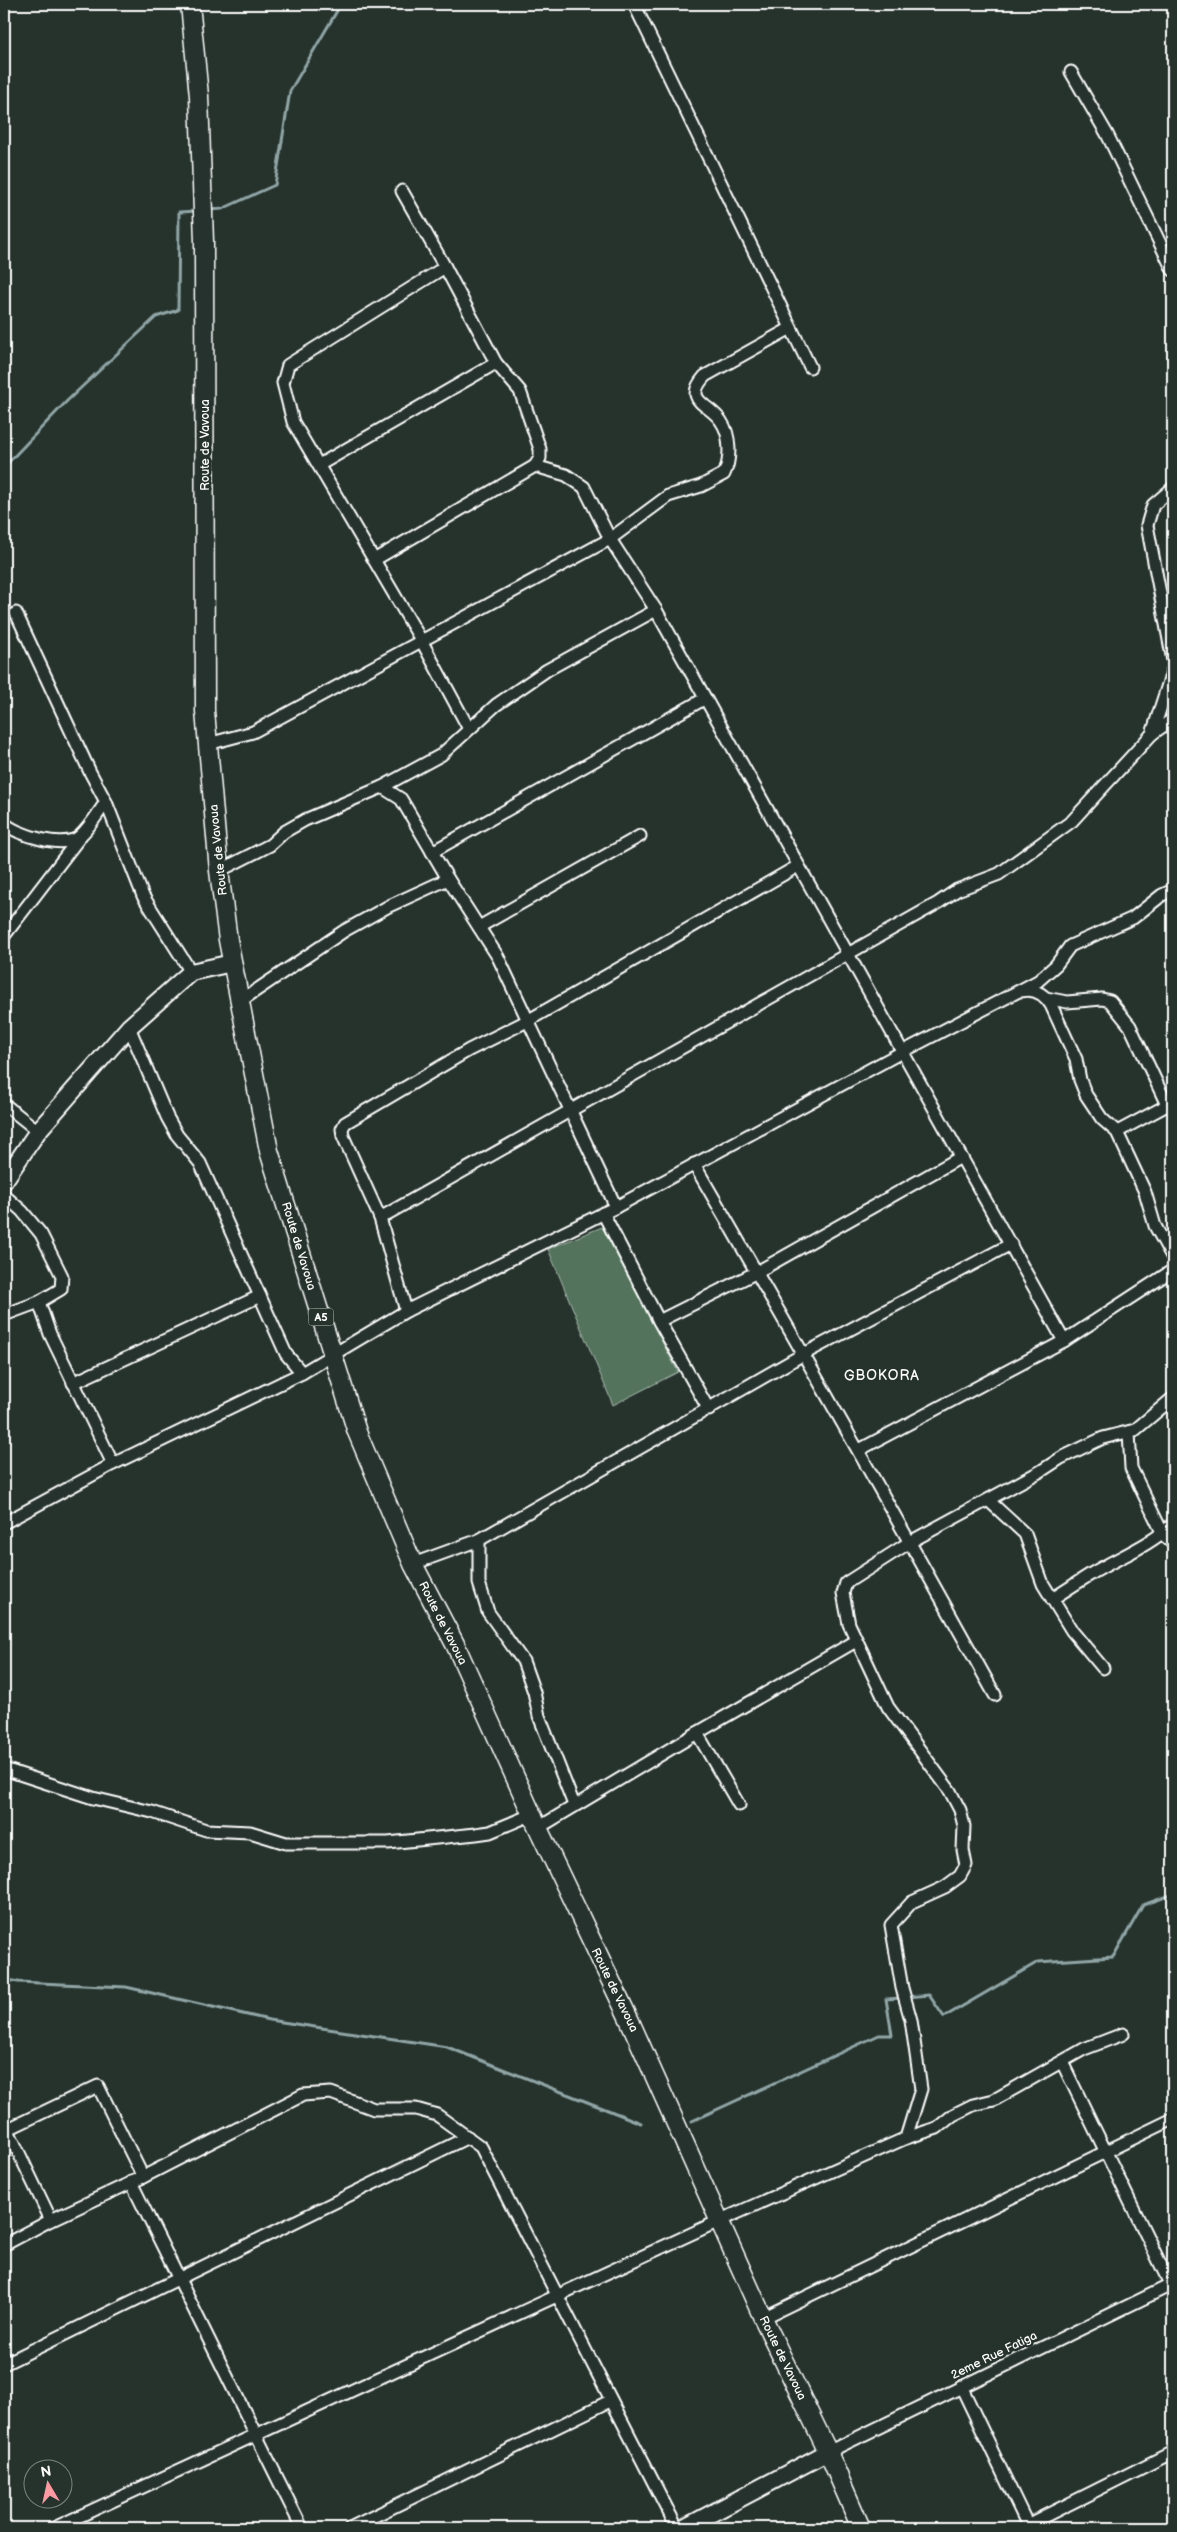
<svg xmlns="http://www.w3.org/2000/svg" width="1177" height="2532" viewBox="0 0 1177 2532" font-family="'Balsamiq Sans',sans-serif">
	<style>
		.green { fill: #53735c; stroke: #a9b9ae }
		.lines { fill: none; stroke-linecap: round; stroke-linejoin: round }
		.stream { stroke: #91a6a7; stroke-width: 3 }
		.street-casing { stroke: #fff; stroke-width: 15 }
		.secondary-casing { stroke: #fff; stroke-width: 20 }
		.primary-casing { stroke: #fff; stroke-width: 21 }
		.street { stroke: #26332d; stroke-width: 11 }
		.secondary { stroke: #26332d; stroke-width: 16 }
		.primary { stroke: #26332d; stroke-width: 18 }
		.labels { text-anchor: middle; stroke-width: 5; stroke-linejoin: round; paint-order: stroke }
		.shield { fill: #26332d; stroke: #bec2c0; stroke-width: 1 }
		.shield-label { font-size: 11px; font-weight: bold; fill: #fff }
		.street-label { font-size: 12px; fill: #fff; stroke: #26332d }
		.neighbourhood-label { font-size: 14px; letter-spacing: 1px; fill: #fff; stroke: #26332d }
	</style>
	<rect width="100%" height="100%" fill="#26332d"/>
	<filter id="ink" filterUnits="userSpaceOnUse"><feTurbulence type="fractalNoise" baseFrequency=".02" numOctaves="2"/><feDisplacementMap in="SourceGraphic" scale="10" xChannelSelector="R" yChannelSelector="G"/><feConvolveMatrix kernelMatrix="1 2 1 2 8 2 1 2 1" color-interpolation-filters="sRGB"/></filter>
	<g filter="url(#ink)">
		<polygon class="green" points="602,1227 678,1372 613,1405 548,1249"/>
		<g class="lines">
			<g class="stream">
				<polyline points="209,210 222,209 275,185 290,91 341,4"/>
				<polyline points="4,467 67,401 156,317 178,310 179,212 198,211"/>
				<polyline points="4,1979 18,1982 126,1987 269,2020 447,2047 641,2123"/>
				<polyline points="908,1997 929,1995 944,2017 1038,1962 1113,1957 1143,1905 1171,1895 1173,1884"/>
				<polyline points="692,2121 879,2035 892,2035 886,1999 902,1998"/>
			</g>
			<g class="street-casing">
				<g id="street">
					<polyline points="634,4 810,367"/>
					<polyline points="1071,72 1107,134 1173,270"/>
					<polyline points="445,267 288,365 283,383 293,422 421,640 469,729"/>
					<polyline points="319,465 496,363"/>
					<polyline points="535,466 566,475 584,487 610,539 656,610 1064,1341"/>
					<polyline points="1173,488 1153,505 1147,525 1173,661"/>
					<polyline points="374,560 535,466 540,458 540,449 520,391 496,363 445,267 402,191"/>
					<polyline points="16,613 90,772 106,802 143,896 191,972"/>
					<polyline points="1152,734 1173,669"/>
					<path d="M 208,744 L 253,732 L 610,539 L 668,496 L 701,486 L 724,474 C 731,460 731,435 721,421 C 709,403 682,402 705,376 L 791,328"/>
					<polyline points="382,787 401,799 407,809 448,879 498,957 616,1207"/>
					<path d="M 4,823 C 17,835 65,850 80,836 C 90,827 98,813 106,802"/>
					<polyline points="432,852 704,699"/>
					<polyline points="219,871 270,845 284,832 305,820 382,787 441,755 496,705 547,670 656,610"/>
					<polyline points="479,927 640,836"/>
					<polyline points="4,936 80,837"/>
					<path d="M 1022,991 C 1035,988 1044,994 1051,1005 L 1076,1059 L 1080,1080 L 1086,1095 L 1102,1119 L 1117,1132 L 1145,1192 L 1155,1226 L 1173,1258"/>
					<polyline points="1046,998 1067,1002 1102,999 1110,1001 1130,1026 1167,1105"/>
					<polyline points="239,1002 344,931 389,906 448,879"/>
					<polyline points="129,1027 167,1117 177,1135 200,1163 286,1354 302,1373"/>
					<polyline points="4,1104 38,1131"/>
					<polyline points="1117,1132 1173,1102"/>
					<path d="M 694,1164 C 796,1340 896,1517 995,1695"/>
					<polyline points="4,1195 22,1211 41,1234 62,1276 61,1289 39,1302 50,1334 113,1464"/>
					<polyline points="603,1213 659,1321 709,1410"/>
					<polyline points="380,1218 343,1136 342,1129 345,1123 469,1050 529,1020 798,866"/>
					<polyline points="406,1311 380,1218 938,903 957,890 999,874 1072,821 1152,734 1173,719"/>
					<polyline points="4,1315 39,1302"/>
					<polyline points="659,1321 757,1272 961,1157"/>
					<polyline points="73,1383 260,1296"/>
					<polyline points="1129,1432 1131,1468 1163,1534 1173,1544"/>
					<polyline points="859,1450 1064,1341 1173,1270"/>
					<polyline points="988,1500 1025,1534 1043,1584 1072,1631 1103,1668"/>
					<polyline points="4,1523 113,1464 302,1373 406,1311 616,1207 902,1052 1038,981 1056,965 1070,946 1133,918 1162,895 1173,890"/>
					<polyline points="479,1540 479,1583 488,1612 523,1661 534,1692 539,1716 574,1805"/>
					<polyline points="413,1564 479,1540 802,1355 1011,1244"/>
					<path d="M 1052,1599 C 1065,1591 1078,1582 1091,1574 C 1119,1557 1149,1546 1173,1524"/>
					<polyline points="697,1733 856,1641"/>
					<polyline points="4,1769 93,1798 152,1812 206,1830 250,1832 286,1843 388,1843 476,1834 490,1832 533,1814"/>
					<polyline points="538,1828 697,1733 739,1805"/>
					<polyline points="1062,2062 1173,2290"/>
					<polyline points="5,2124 51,2220"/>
					<polyline points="4,2131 98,2086 143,2177"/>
					<polyline points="906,2138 921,2089 911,2020 902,1988 891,1925 912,1902 945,1887 960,1876 966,1865 963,1850 964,1826 960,1810 950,1791 888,1707 849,1624 843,1593 846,1583 910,1542 1041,1471 1061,1458 1103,1438 1135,1430 1173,1398"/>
					<polyline points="131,2182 302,2528"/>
					<polyline points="4,2245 51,2220 143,2177 303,2095 331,2093 374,2109 416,2109 437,2115 481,2147 677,2528"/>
					<polyline points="763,2318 1173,2119"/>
					<polyline points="4,2364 468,2137"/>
					<polyline points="961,2386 1029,2528"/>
					<polyline points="828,2452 1173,2284"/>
					<polyline points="1027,2525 1173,2452"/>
					<polyline points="54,2528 719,2221 906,2138 937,2128 953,2115 973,2105 994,2100 1084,2049 1123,2034"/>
					<polyline points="350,2528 610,2401"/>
				</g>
			</g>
			<g class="secondary-casing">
				<g id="secondary">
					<polyline points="4,1181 38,1131 129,1027 191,972 232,963"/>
					<polyline points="684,2528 828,2452"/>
				</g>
			</g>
			<g class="primary-casing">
				<polyline id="primary" points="190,4 199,96 204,242 205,711 219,871 228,940 269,1151 357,1432 413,1564 455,1644 538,1828 629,2019 763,2318 828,2452 861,2528"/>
			</g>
			<use href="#street" class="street"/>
			<use href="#secondary" class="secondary"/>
			<use href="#primary" class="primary"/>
		</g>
	</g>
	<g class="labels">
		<rect class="shield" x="308.5" y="1308.5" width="25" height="17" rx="4"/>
		<g class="shield-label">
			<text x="321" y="1321">A5</text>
		</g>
		<g class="street-label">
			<text transform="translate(205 445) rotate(-90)" y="4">Route de Vavoua</text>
			<text transform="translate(218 850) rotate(-96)" y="4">Route de Vavoua</text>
			<text transform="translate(299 1246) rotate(73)" y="4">Route de Vavoua</text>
			<text transform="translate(443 1623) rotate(63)" y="4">Route de Vavoua</text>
			<text transform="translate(615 1990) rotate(64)" y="4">Route de Vavoua</text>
			<text transform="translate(994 2355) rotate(-26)" y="4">2eme Rue Fatiga</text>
			<text transform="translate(783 2358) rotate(64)" y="4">Route de Vavoua</text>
		</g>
		<g class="neighbourhood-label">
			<text x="882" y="1380">GBOKORA</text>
		</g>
	</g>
	<rect width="1177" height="2532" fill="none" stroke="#26332d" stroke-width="20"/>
	<rect x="10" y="10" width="1157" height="2512" fill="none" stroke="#fff" stroke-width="2" filter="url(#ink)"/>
	<g transform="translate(48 2484) rotate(351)"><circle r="24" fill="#26332d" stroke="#7d8581"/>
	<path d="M0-4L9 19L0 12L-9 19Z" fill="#ff9aa2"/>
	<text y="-8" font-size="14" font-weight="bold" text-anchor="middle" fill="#ffffff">N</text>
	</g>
</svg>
